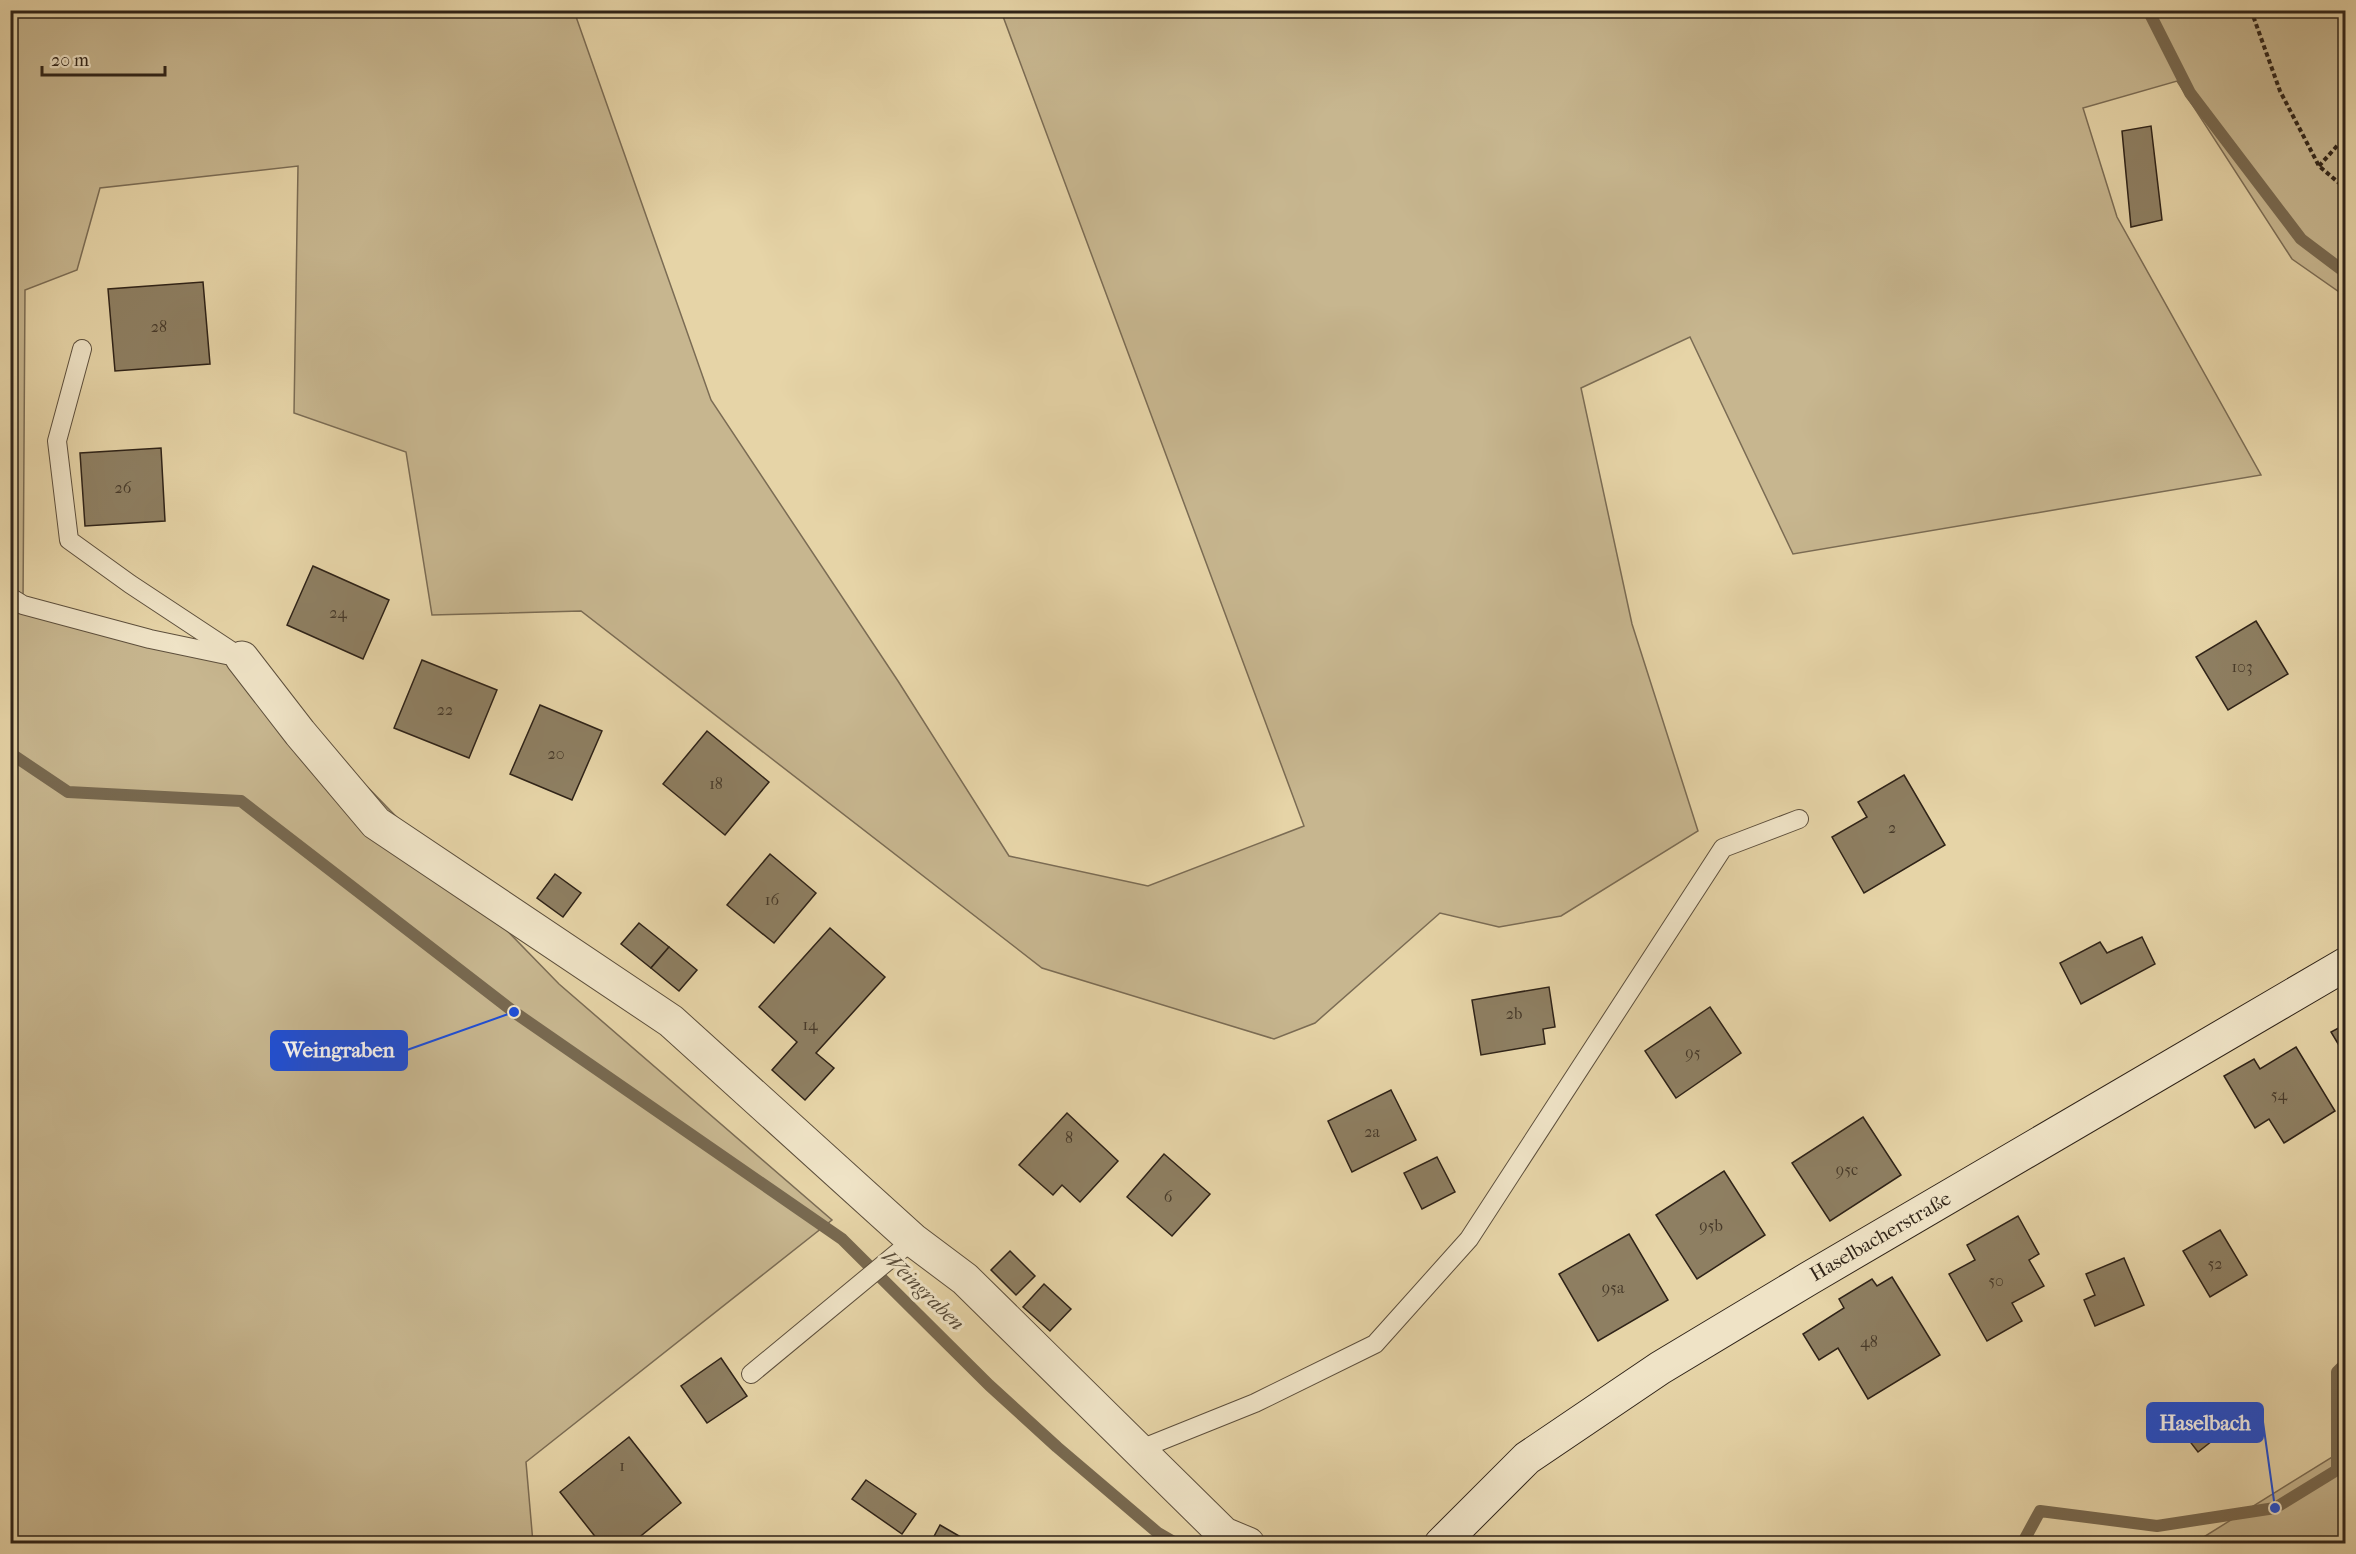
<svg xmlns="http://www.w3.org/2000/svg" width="2356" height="1554" viewBox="0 0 2356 1554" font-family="'IM FELL French Canon',serif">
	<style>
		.green { fill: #c7b68f; stroke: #7b6c54; stroke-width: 1.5 }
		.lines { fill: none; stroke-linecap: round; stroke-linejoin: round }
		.stream { stroke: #786950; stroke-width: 12 }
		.building { fill: #8e7f62; stroke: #2f2318; stroke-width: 1.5 }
		.lane-casing { stroke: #5d4f3c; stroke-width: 20 }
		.street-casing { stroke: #5d4f3c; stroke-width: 35 }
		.secondary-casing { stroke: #2f2318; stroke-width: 35 }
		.path { stroke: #2f2318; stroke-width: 4; stroke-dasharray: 4.5 3; stroke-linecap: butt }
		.lane { stroke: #efe3c6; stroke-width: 18 }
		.street { stroke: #efe3c6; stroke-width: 33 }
		.secondary { stroke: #efe3c6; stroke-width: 33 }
		.labels { text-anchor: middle; stroke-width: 6; stroke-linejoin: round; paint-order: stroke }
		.number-label { font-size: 16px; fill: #473a2a }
		.street-label { font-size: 20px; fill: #2f2318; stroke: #efe3c6 }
		.water-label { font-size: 21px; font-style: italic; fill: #594c39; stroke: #efe3c6 }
		.leader { fill: none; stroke: #1d4ed8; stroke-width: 2 }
		.callout-dot { fill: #1d4ed8; stroke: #efe3c6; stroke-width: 2 }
		.callout { fill: #1d4ed8; stroke: #1d4ed8; stroke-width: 2 }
		.callout-label { font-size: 21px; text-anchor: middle; font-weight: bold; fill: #fff }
	</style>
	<rect width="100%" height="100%" fill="#e6d4a7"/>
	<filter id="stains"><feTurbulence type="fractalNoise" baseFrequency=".00333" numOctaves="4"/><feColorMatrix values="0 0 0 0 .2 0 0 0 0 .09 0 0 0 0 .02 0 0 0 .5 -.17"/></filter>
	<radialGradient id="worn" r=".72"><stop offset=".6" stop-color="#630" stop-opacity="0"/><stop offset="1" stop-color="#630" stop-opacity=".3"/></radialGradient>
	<g class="green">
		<polygon points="11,11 574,11 711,400 898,681 1009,856 1148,886 1304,826 1001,11 2345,11 2345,296 2292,259 2177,81 2083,108 2117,217 2261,475 1793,554 1690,337 1581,388 1632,624 1698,831 1561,916 1499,927 1440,913 1315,1023 1274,1039 1042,968 581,611 432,615 406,452 294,413 298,166 100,188 77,270 25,290 23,605 242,658 559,984 832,1220 526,1462 533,1543 11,1544"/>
		<polygon points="2345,1449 2345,1543 2194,1543"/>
	</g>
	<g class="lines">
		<g class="stream">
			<polyline points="2148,10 2190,93 2301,239 2346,273"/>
			<polyline points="10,753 68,792 241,801 514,1012 842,1239 989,1385 1057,1447 1158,1533 1177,1544"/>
			<polyline points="2022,1544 2040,1511 2157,1526 2275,1508 2337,1470 2337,1372 2346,1363"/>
		</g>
	</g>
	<g class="building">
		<polygon points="2151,126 2162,220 2131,227 2122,131"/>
		<polygon points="203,282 210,364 115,371 108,289"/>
		<polygon points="161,448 165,521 85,526 80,453"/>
		<polygon points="313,566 389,600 363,659 287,625"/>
		<polygon points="2256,621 2288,674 2228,710 2196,657"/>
		<polygon points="422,660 497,690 469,758 394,728"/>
		<polygon points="540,705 602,731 572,800 510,774"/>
		<polygon points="707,731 769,782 725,835 663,784"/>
		<polygon points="1904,775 1945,845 1864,893 1832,837 1867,817 1858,802"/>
		<polygon points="770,854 816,893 774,943 727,905"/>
		<polygon points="555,874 581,893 563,917 537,898"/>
		<polygon points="639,923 669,947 651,968 621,944"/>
		<polygon points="830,928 885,977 816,1053 834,1068 805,1100 772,1070 797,1042 759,1007"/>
		<polygon points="2142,937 2155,964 2081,1004 2060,963 2100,942 2107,953"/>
		<polygon points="669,947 697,970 679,991 651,968"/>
		<polygon points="1549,987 1555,1027 1543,1029 1545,1044 1481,1055 1472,1000"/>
		<polygon points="1710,1007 1741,1053 1676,1098 1645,1051"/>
		<polygon points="2346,1024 2346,1057 2331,1032"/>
		<polygon points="2296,1047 2335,1111 2284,1143 2269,1119 2255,1128 2224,1076 2254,1059 2260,1069"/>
		<polygon points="1391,1090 1416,1140 1352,1172 1328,1121"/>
		<polygon points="1067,1113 1118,1161 1080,1202 1062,1185 1053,1195 1019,1165"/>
		<polygon points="1863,1117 1901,1175 1830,1221 1792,1163"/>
		<polygon points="1164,1154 1210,1194 1172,1236 1127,1197"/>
		<polygon points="1437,1157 1455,1192 1422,1209 1404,1173"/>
		<polygon points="1724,1171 1765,1235 1697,1279 1656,1215"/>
		<polygon points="2018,1216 2039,1254 2029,1260 2044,1286 2012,1303 2022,1321 1987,1341 1949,1274 1975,1260 1967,1245"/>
		<polygon points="2220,1230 2247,1275 2210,1297 2183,1251"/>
		<polygon points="1629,1234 1668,1300 1598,1341 1559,1274"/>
		<polygon points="1010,1251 1035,1276 1016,1295 991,1270"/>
		<polygon points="2124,1258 2144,1305 2095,1326 2084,1300 2095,1295 2086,1274"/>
		<polygon points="1892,1277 1940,1355 1868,1399 1838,1348 1819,1360 1803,1334 1844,1308 1839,1299 1872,1279 1877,1286"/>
		<polygon points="1044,1284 1071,1309 1050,1331 1023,1307"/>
		<polygon points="721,1358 747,1396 707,1423 681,1386"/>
		<polygon points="2206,1411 2222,1433 2198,1452 2181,1430"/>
		<polygon points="629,1437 681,1503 631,1544 601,1544 560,1492"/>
		<polygon points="866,1480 916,1514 902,1534 852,1499"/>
		<polygon points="940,1525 973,1544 930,1544"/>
	</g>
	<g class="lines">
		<g class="lane-casing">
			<g id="lane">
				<polyline points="82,349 57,441 69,540 130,584 242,658"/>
				<polyline points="10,597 23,605 150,639 231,656"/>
				<polyline points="751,1374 913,1240"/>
				<polyline points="1138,1450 1255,1403 1375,1344 1469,1239 1723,848 1799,819"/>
			</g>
		</g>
		<g class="street-casing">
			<polyline id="street" points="242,658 300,733 376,823 671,1021 913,1240 965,1279 1224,1534 1248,1544"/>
		</g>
		<g class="secondary-casing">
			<polyline id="secondary" points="1441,1544 1527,1458 1660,1368 1808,1279 2346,964"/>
		</g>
		<g class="path">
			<polyline points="2251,10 2280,91 2319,166 2346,189"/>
			<polyline points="2319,166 2346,136"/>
		</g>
		<use href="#lane" class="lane"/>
		<use href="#street" class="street"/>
		<use href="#secondary" class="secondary"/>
	</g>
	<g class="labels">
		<g class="number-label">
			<text x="159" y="332">28</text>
			<text x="123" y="493">26</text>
			<text x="338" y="618">24</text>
			<text x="2242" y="672">103</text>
			<text x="445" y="715">22</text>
			<text x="556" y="759">20</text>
			<text x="716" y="789">18</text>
			<text x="1892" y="833">2</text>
			<text x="772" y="905">16</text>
			<text x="1514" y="1019">2b</text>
			<text x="810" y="1030">14</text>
			<text x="1693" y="1058">95</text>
			<text x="2279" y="1100">54</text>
			<text x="1372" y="1137">2a</text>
			<text x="1069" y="1143">8</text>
			<text x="1847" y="1175">95c</text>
			<text x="1168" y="1202">6</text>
			<text x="1711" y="1231">95b</text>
			<text x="2215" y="1269">52</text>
			<text x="1996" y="1286">50</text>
			<text x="1613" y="1293">95a</text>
			<text x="1869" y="1347">48</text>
			<text x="622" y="1471">1</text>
		</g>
		<g class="street-label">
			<text transform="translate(1880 1236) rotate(-30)" y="7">Haselbacherstraße</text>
		</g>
		<g class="water-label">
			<text transform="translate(923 1290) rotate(44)" y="7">Weingraben</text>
		</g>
	</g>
	<path class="leader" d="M514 1012L407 1050M2275 1508L2263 1422"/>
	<g class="callout-dot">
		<circle cx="514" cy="1012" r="6"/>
		<circle cx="2275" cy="1508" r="6"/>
	</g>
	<g class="callout">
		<rect x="271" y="1031" width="136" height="39" rx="6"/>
		<rect x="2147" y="1403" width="116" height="39" rx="6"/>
	</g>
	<g class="callout-label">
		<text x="339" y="1057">Weingraben</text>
		<text x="2205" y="1430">Haselbach</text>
	</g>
	<rect width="2356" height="1554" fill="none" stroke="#e6d4a7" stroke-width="36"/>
	<rect x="12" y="12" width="2332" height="1530" fill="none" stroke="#2f2318" stroke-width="3"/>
	<rect x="18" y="18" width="2320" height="1518" fill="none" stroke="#2f2318" stroke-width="1.5"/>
	<path d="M42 66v9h123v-9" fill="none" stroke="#2f2318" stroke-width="3"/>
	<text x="51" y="66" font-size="18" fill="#2f2318" stroke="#efe3c6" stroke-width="4.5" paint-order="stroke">20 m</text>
	<rect width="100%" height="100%" filter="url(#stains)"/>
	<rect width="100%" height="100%" fill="url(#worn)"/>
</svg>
